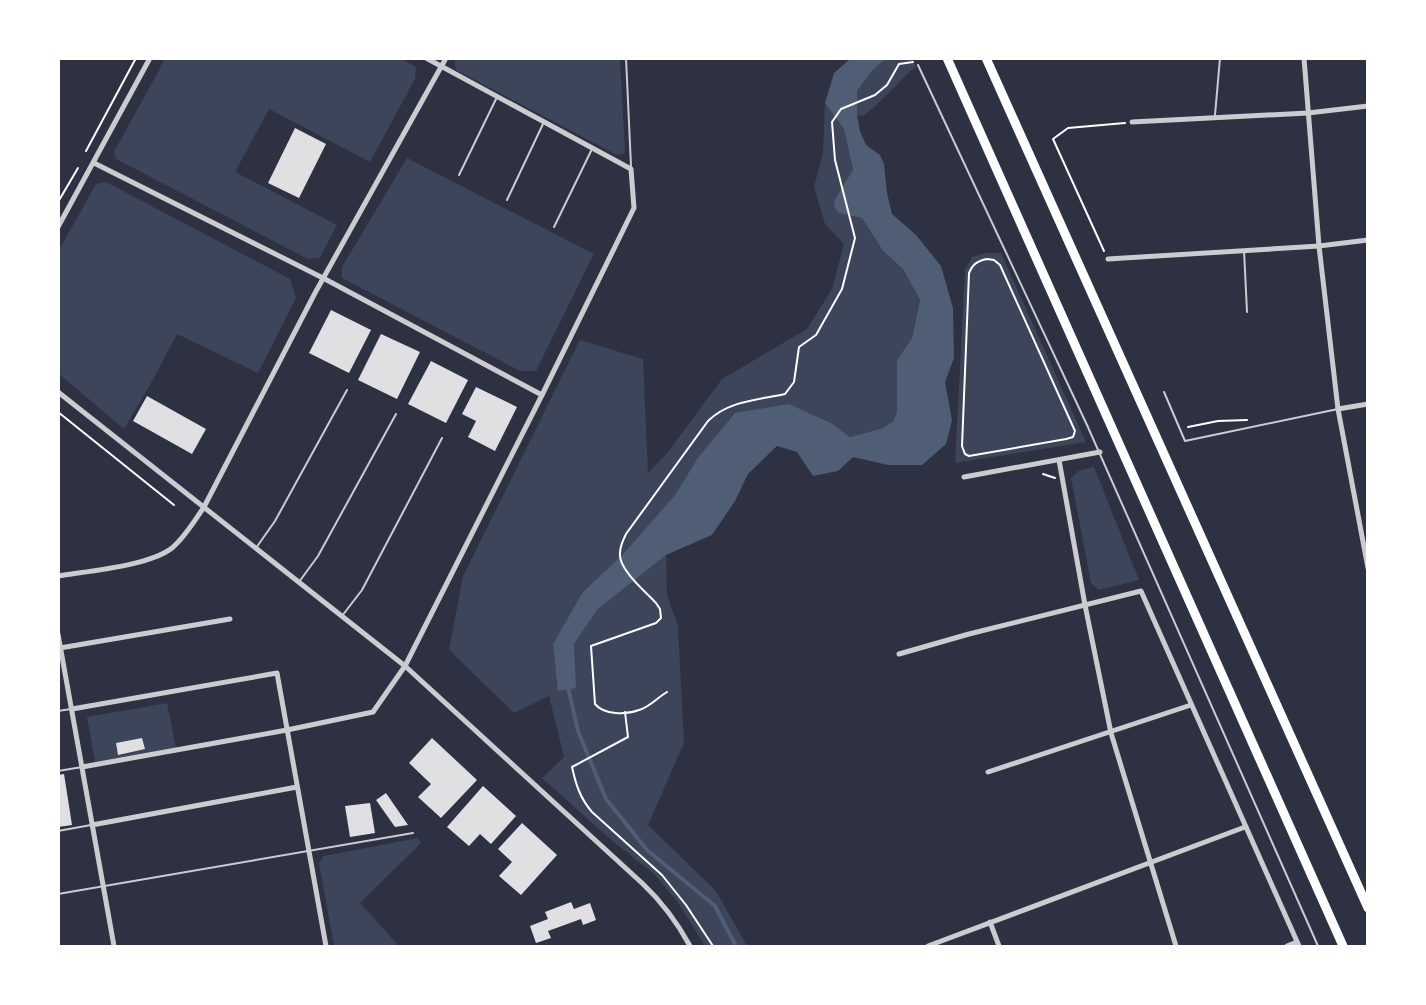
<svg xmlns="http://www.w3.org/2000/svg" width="1426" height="1005" viewBox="0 0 1426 1005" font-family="'DejaVu Sans',sans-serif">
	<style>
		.green { fill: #3c4559 }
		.water { fill: #4f5d75 }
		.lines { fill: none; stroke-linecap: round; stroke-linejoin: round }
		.stream { stroke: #4f5d75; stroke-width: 4 }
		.building { fill: #e0e0e3 }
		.path { stroke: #fff; stroke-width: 2 }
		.service { stroke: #caccd0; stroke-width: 2 }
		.minor { stroke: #caccd0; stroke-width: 5 }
		.motorway { stroke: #fff; stroke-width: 9 }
	</style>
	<rect width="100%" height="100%" fill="#2d3142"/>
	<g class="green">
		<polygon points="400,58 416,67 415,79 370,162 269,109 235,172 337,225 320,258 308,259 116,159 114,152 165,59"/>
		<polygon points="454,59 620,59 625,153 617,155 456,70"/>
		<path d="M 885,59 L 912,59 L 916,66 C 898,82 882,102 863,116 L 857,115 L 857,91 L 871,72 Z"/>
		<polygon points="825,103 844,129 853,171 835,199 840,213 862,218 883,251 903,269 920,300 912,338 897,361 897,412 893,421 883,428 850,437 833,424 697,459 675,495 623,554 582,593 553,644 575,688 574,644 597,610 666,555 667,595 678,626 684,743 648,825 716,891 747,946 705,946 677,901 654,874 610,839 542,778 564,757 549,696 514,713 449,650 463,576 580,340 643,359 648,473 668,452 722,379 807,329 832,289 844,244 825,224 814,187 823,153"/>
		<polygon points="407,158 594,254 536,371 520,371 342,278 342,267"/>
		<polygon points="106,182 290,279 296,298 258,373 177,334 150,385 124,429 59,374 59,250 96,184"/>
		<polygon points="985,253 1001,253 1086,442 955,463 965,270 972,257"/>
		<polygon points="1094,467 1139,580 1099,590 1091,583 1071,478 1078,471"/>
		<polygon points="167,703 176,748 95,762 87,717"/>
		<polygon points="418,838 421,843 360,903 399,946 334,946 319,863 324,856"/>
	</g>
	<polygon class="water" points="850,59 885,59 871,72 857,91 857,115 860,131 866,145 880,155 884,164 887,193 892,214 916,235 941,266 953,308 954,358 945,382 952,420 946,444 922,465 888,465 853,457 838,471 813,476 797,452 777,446 748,474 735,501 712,535 666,555 597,610 574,644 576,688 558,691 553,644 582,593 623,554 675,495 697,459 735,413 789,404 833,424 850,437 883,428 893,421 897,412 897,360 912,338 920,300 903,269 883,251 862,218 839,213 834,207 835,199 853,170 844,129 825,103 834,73"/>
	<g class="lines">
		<polyline class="stream" points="568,687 578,731 606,799 647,850 715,906 736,946"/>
	</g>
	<g class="building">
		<polygon points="295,128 326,144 299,198 268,183"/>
		<polygon points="331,310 371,330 349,373 309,353"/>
		<polygon points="381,334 420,352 397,399 358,380"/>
		<polygon points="431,361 468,380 446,423 408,404"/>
		<polygon points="476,387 517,407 495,451 468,437 476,421 462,414"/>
		<polygon points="147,396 206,429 192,454 133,421"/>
		<polygon points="142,738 145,749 118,755 116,743"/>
		<polygon points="432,738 477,780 441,818 418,797 431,784 409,763"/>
		<polygon points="64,774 72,825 58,827 58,775"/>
		<polygon points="483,786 516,816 491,844 480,834 469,846 447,827"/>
		<polygon points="386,793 408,825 395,827 376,800"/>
		<polygon points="370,803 375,833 350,837 345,806"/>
		<polygon points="522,823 557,855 521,895 499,876 512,862 498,849"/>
		<polygon points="571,902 574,909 590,903 596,920 583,925 581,919 548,931 551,938 536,943 530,926 548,919 545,912"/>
	</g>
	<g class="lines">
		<g class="path">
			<polyline points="86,151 136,58"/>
			<polyline points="58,202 78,168"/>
			<polyline points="1104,251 1053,139 1068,128 1125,123"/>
			<path d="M 987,259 L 994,260 L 1000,265 L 1075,431 L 1073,437 L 1066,439 L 969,456 L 965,454 L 962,446 L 969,273 C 973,264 977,261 987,259 Z"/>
			<polyline points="58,412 174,505"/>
			<polyline points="1188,427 1218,421 1247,420"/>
			<polyline points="1043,474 1055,478"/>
			<path d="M 667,692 C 658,697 650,707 639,710 C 626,715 604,715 595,704 L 591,646 L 656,623 L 661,618 L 660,609 L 656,603 C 646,592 618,569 620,553 C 620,547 623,540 626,534 L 708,421 C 728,401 757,400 785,394 L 794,382 L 799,347 L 816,335 L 842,289 L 855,238 L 835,160 L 832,122 L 841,109 L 875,95 L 887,85 L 899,64 L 913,62"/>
			<path d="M 625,712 L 628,737 L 572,767 C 576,785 580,798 592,812 L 662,875 L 686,905 L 713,946"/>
		</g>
		<g class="service">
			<polyline points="626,58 631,166"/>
			<polyline points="918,65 1087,425 1318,946"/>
			<polyline points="1215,115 1220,58"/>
			<polyline points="459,175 497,97"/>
			<polyline points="507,200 543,124"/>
			<polyline points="554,227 592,149"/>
			<polyline points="1244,250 1247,312"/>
			<polyline points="1164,392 1185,441 1338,409"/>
			<polyline points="256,548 275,521 347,390"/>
			<polyline points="299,582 318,556 396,414"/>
			<polyline points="342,616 362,590 442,438"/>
			<polyline points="58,711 71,709"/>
			<polyline points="58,771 82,767"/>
			<polyline points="58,831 91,825"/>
			<polyline points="58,894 413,833"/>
		</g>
		<g class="minor">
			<polyline points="1304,58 1319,246 1338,409 1368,568"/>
			<polyline points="1132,122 1308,113 1368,106"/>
			<polyline points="94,163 323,278 542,395"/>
			<polyline points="58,227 150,58"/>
			<polyline points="1108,259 1319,246 1368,240"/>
			<path d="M 58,392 L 405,666 L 643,884 C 663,903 677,922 690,946"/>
			<polyline points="1338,409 1368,404"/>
			<polyline points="1059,460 1085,605 1111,733 1176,946"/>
			<polyline points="964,477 1100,452"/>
			<path d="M 58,576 C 88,571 149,566 172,548 C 185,537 195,520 204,507 L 315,293 L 446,58"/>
			<polyline points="58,634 114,946"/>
			<polyline points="60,648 230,619"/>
			<polyline points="899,654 969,634 1141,591 1299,946"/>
			<polyline points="72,709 277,673 326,946"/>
			<polyline points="82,767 287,730 373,712 405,666 542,395 634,208 631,169 426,58"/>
			<polyline points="988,772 1191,705"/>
			<polyline points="92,825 297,787"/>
			<polyline points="990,922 999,946"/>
			<polyline points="928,946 1245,827"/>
			<polyline points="1287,946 1297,942"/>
		</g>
		<g class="motorway">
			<polyline points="947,58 1343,946"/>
			<polyline points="986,58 1368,908"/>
		</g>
	</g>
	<rect width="1426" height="1005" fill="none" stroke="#ffffff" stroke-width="120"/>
</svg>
